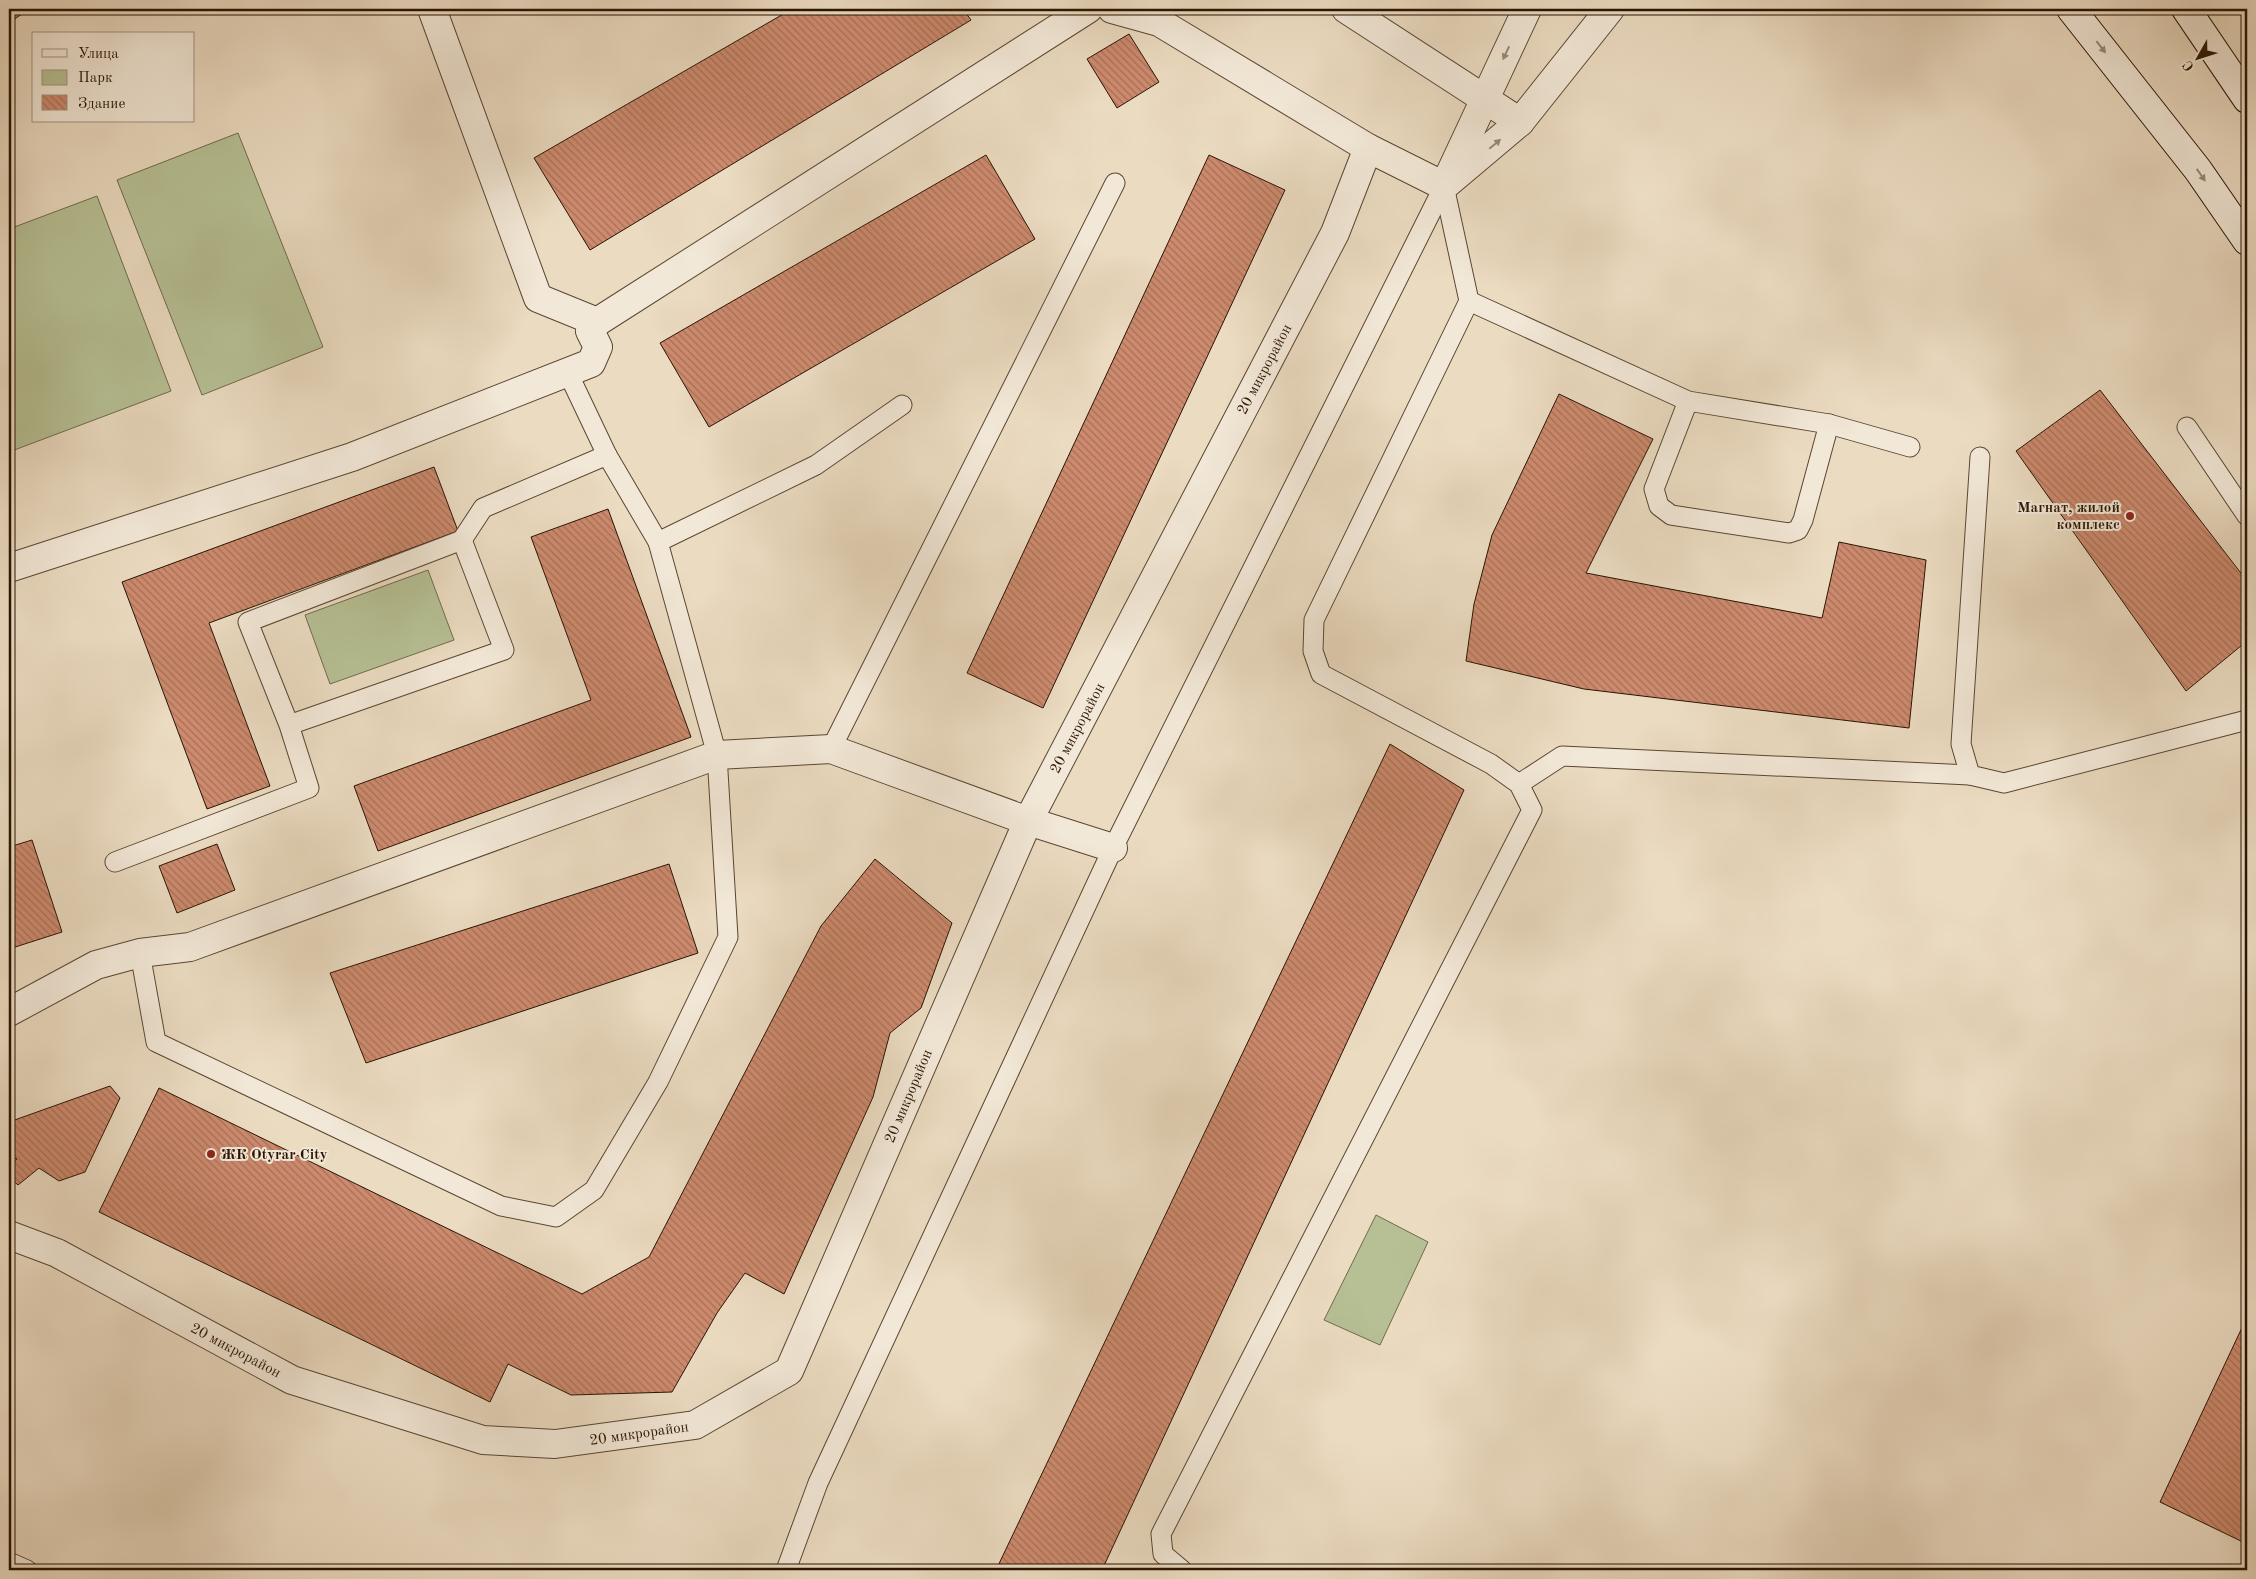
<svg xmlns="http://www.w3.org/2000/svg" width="2256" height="1579" viewBox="0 0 2256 1579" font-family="'Old Standard TT',serif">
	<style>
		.park { fill: #b6c094; stroke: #706a4c }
		.building { fill: url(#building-back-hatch); stroke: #291403 }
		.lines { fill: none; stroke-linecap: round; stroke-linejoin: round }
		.lane-casing { stroke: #5a4632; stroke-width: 21 }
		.street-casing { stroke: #5a4632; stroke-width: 30 }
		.secondary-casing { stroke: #291403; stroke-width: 30 }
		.lane { stroke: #f2e8d7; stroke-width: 19 }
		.street { stroke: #f2e8d7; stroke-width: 28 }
		.secondary { stroke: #f2e8d7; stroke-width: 28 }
		.oneway { fill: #988978 }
		.poi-dot { fill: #8f2418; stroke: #f2e8d7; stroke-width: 2 }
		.labels { text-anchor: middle; stroke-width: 4; stroke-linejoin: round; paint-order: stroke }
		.street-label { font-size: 15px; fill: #291403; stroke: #f2e8d7 }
		.poi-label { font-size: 15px; font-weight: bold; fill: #291403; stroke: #f2e8d7; text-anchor: end }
	</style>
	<defs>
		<pattern id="building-back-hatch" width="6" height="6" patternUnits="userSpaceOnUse" patternTransform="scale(1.25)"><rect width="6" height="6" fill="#cd8a6e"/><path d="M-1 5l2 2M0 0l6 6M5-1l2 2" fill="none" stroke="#a67058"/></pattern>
	</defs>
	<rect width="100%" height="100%" fill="#ebdbc1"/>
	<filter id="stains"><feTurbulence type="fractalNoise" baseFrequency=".004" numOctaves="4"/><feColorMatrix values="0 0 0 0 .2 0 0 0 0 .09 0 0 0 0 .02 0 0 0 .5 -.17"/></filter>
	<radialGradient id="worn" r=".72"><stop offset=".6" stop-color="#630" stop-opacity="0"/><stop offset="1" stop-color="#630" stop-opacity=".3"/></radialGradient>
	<g class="park">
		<polygon points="238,133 323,347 202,395 117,180"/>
		<polygon points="97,196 171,391 9,452 9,229"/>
		<polygon points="428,570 454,640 330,684 305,615"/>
		<polygon points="1376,1215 1428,1242 1380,1345 1324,1320"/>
	</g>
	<g class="building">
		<polygon points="9,9 29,9 9,23"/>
		<polygon points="792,9 963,9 971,20 590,250 534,158"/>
		<polygon points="1129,34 1159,82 1117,108 1087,59"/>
		<polygon points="986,155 1035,239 709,427 660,343"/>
		<polygon points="1209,155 1285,190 1043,708 967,673"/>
		<polygon points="2100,390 2247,581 2247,641 2186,691 2016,451"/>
		<polygon points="1559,394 1653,439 1586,573 1822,618 1839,542 1926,560 1909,728 1584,689 1466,661 1474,604 1492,535"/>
		<polygon points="434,467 458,531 209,623 270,786 207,809 122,582"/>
		<polygon points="608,509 691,737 378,851 354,786 591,700 531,537"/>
		<polygon points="1390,744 1464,790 1102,1570 996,1570"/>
		<polygon points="32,840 62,932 9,949 9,847"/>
		<polygon points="217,844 235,890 177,913 159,866"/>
		<polygon points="875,859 952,923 921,1008 890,1033 873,1097 784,1294 745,1273 717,1313 672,1392 571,1395 508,1364 490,1402 99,1212 159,1088 582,1294 649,1257 821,926"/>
		<polygon points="669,864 698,953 366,1063 330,973"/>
		<polygon points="110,1086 120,1098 85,1172 59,1181 39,1168 18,1185 9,1177 9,1165 17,1159 9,1156 9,1122"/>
		<polygon points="2247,1317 2247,1544 2160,1502"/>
	</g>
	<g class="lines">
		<g class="lane-casing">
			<g id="lane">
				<polyline points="1469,301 1688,401 1829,424 1910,447"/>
				<polyline points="568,373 607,455"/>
				<polyline points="1688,401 1654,489 1659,506 1671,515 1789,533 1798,530 1803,520 1829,424"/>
				<polyline points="2187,427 2247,516"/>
				<polyline points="1980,457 1961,744 1970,775 2004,783 2247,720"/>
				<polyline points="462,540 483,508 607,455 658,542"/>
				<polyline points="831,749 1115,183"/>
				<polyline points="1519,784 1562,756 1970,775"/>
				<polyline points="115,862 309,788 289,725 248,622 462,540 504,650 289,725"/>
				<polyline points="140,953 156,1042 501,1206 556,1217 594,1190 658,1082 728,937 717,755 658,542 816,465 902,405"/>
				<polyline points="9,1562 27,1570"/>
				<polyline points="786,1570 818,1483 1113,848 1444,186"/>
				<polyline points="1182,1570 1163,1554 1161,1534 1532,810 1519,784 1491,764 1321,674 1313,651 1314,620 1469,301 1444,186"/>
			</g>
		</g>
		<g class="street-casing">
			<g id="street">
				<polyline points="432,9 538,298 597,322 1088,9"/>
				<polyline points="1112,9 1159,22 1368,148"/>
				<polyline points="1346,9 1520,122"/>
				<polyline points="1448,178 1527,9"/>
				<polyline points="1444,186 1520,122 1610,9"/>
				<polyline points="9,568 352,457 591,363 598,347 590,331 597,322"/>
				<polyline points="9,1012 96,965 140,953 190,947 717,755 831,749 1028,821 1113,848"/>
				<polyline points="9,1235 57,1253 292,1380 483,1440 555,1444 695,1425 789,1371 1028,821 1335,233 1368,148 1444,186"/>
			</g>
		</g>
		<g class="secondary-casing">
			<g id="secondary">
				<polyline points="2071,9 2198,170 2247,241"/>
				<polyline points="2186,9 2247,99"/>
			</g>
		</g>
		<use href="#lane" class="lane"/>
		<use href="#street" class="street"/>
		<use href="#secondary" class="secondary"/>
	</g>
	<defs><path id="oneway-solid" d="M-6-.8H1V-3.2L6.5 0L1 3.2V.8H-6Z" transform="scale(1.25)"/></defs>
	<g class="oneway">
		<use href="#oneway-solid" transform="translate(2101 47) rotate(52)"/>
		<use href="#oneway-solid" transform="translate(1506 53) rotate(115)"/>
		<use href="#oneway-solid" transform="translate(1495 144) rotate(-40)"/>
		<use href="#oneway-solid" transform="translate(2201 175) rotate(55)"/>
	</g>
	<g class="poi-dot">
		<circle cx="2130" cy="516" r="5"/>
		<circle cx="211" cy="1154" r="5"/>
	</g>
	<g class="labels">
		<g class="street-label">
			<text transform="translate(1264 369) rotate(-62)" y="5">20 микрорайон</text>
			<text transform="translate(1077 728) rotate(-62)" y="5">20 микрорайон</text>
			<text transform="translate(908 1096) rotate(-67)" y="5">20 микрорайон</text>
			<text transform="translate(236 1350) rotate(28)" y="5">20 микрорайон</text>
			<text transform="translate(639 1433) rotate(-8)" y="5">20 микрорайон</text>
		</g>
		<g class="poi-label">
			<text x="2120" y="512">Магнат, жилой<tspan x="2120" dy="17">комплекс</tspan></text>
			<text x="221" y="1159" text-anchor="start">ЖК Otyrar City</text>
		</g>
	</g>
	<rect width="2256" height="1579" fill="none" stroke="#ebdbc1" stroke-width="30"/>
	<rect x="10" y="10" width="2236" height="1559" fill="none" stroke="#291403" stroke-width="2.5"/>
	<rect x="15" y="15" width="2226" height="1549" fill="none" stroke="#291403"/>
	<rect x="32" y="32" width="162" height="90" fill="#f2e8d7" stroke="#a29382"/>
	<rect x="42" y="49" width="25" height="8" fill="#f2e8d7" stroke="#a29382"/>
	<text x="78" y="58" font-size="15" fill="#291403">Улица</text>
	<rect x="42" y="70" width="25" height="15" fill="#b6c094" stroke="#a29382"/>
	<text x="78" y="82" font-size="15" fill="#291403">Парк</text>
	<rect x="42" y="95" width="25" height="15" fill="url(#building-back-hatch)" stroke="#a29382"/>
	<text x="78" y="108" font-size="15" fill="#291403">Здание</text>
	<g transform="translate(2198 58) rotate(231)" stroke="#f2e8d7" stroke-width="4" paint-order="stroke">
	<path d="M0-4L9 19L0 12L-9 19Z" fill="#291403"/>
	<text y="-8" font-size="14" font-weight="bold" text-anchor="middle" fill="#291403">С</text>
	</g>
	<rect width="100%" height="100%" filter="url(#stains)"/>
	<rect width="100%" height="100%" fill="url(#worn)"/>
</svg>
